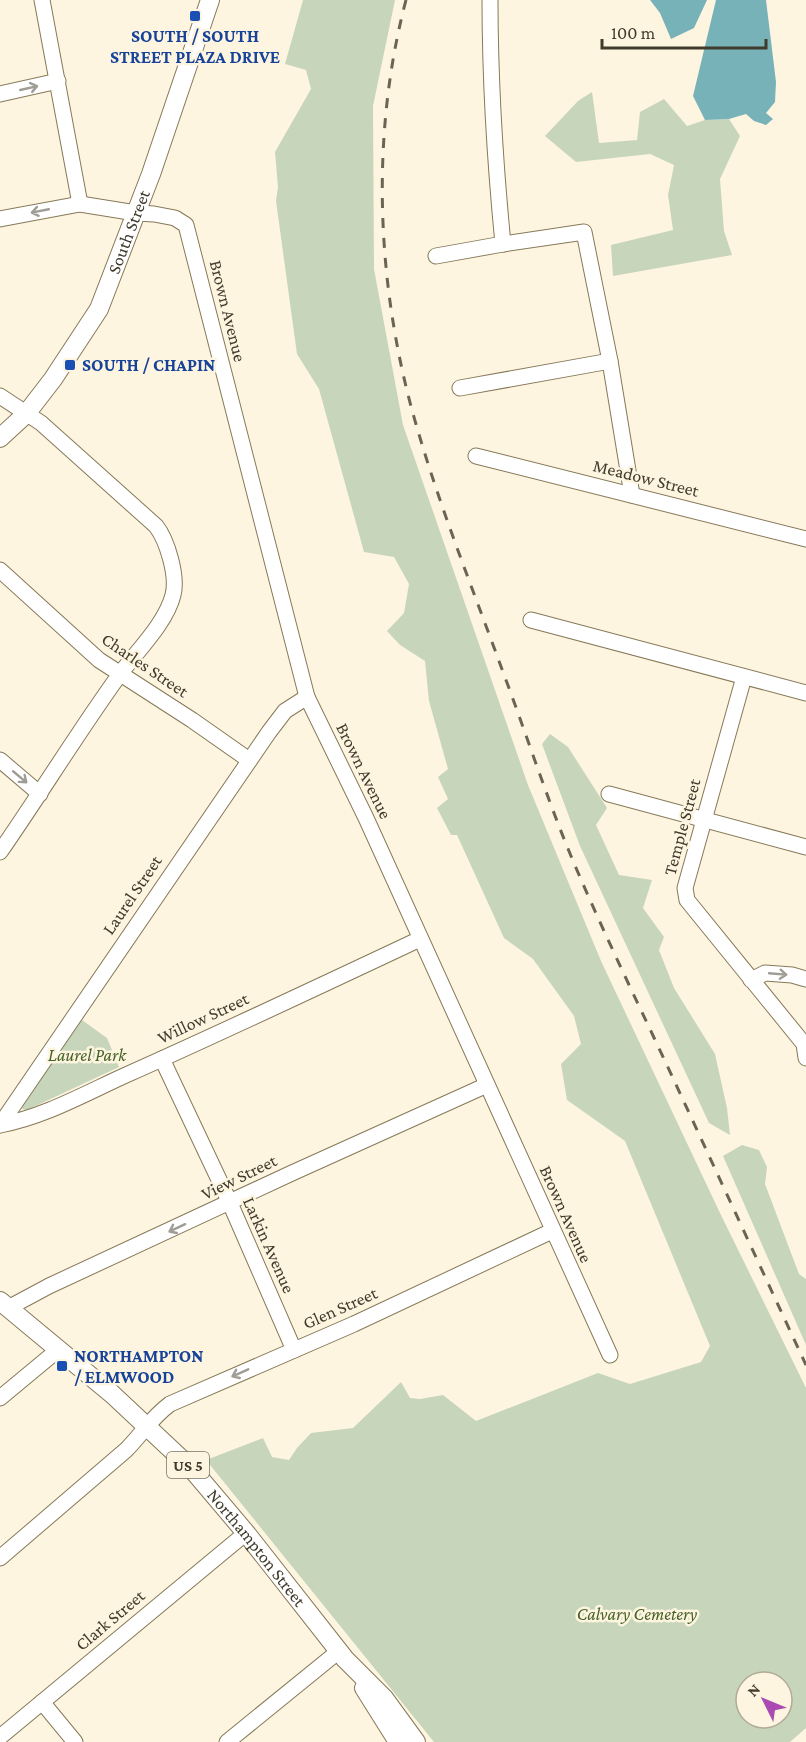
<svg xmlns="http://www.w3.org/2000/svg" width="806" height="1742" viewBox="0 0 806 1742" font-family="'Crimson Pro',serif">
	<style>
		.green { fill: #c7d6bb; fill-rule: evenodd }
		.water { fill: #77b2b9 }
		.lines { fill: none; stroke-linecap: round; stroke-linejoin: round }
		.minor-casing { stroke: #867958; stroke-width: 17 }
		.major-casing { stroke: #867958; stroke-width: 20 }
		.minor { stroke: #fff; stroke-width: 15 }
		.major { stroke: #fff; stroke-width: 18 }
		.rail { stroke: #6b6455; stroke-width: 3; stroke-dasharray: 10 10; stroke-linecap: butt }
		.oneway { stroke: #a09d96 }
		.transit-dot { fill: #1a4fb4; stroke: #fef5e0; stroke-width: 2 }
		.labels { text-anchor: middle; stroke-width: 5; stroke-linejoin: round; paint-order: stroke }
		.shield { fill: #fef5e0; stroke: #7a7363; stroke-width: 1.5 }
		.shield-label { font-size: 16px; font-weight: bold; fill: #413b2d }
		.transit-label { font-size: 18px; font-weight: bold; fill: #164399; stroke: #fef5e0; text-anchor: start }
		.street-label { font-size: 18px; fill: #413b2d; stroke: #fef5e0 }
		.park-label { font-size: 18px; font-style: italic; fill: #446126; stroke: #fef5e0 }
	</style>
	<rect width="100%" height="100%" fill="#fef5e0"/>
	<g class="green">
		<path d="M 303,0 L 395,0 L 373,106 L 374,269 L 403,425 L 528,785 L 601,961 L 720,1213 L 806,1388 L 806,1728 L 790,1742 L 434,1742 L 206,1460 L 263,1438 L 272,1457 L 289,1460 L 297,1448 L 311,1433 L 353,1428 L 401,1382 L 410,1398 L 420,1399 L 443,1395 L 476,1421 L 598,1373 L 630,1384 L 701,1362 L 710,1346 L 625,1141 L 567,1100 L 561,1064 L 581,1044 L 574,1016 L 533,959 L 504,938 L 457,835 L 451,835 L 437,808 L 448,799 L 438,777 L 448,769 L 429,701 L 425,661 L 400,645 L 387,631 L 404,613 L 409,584 L 394,557 L 364,552 L 319,389 L 297,354 L 276,201 L 278,187 L 275,152 L 311,89 L 306,70 L 285,64 ZM 746,1682 L 782,1682 L 782,1718 L 746,1718 Z"/>
		<polygon points="592,92 599,143 637,140 640,112 664,99 687,126 705,120 729,119 740,136 720,179 724,231 732,255 613,276 611,245 673,230 668,195 674,165 650,154 576,162 545,136 578,101"/>
		<polygon points="550,734 568,747 607,808 596,825 619,875 652,880 643,908 664,937 659,950 674,988 715,1054 727,1108 730,1135 709,1123 580,846 542,744"/>
		<polygon points="82,1020 107,1038 119,1067 27,1110 22,1109 24,1101"/>
		<polygon points="742,1145 759,1150 767,1167 765,1184 799,1274 806,1279 806,1345 723,1156"/>
	</g>
	<g class="water">
		<polygon points="650,0 707,0 694,28 671,39 660,13"/>
		<polygon points="716,0 766,0 776,82 775,102 766,113 773,119 766,125 754,121 746,114 729,119 705,120 693,96"/>
	</g>
	<g class="lines">
		<g class="minor-casing">
			<g id="minor">
				<polyline points="42,0 80,204"/>
				<path d="M 490,0 C 490,82 495,162 503,244"/>
				<polyline points="0,94 58,81"/>
				<polyline points="0,219 80,204 136,213 154,214 175,218 186,225 307,697 366,818 610,1355"/>
				<polyline points="436,256 503,244 584,232 610,361 632,495"/>
				<polyline points="460,388 610,361"/>
				<path d="M 0,396 L 41,423 L 156,526 C 167,540 178,576 173,595 C 166,623 137,651 120,674 C 78,732 41,793 0,852"/>
				<polyline points="476,456 806,539"/>
				<polyline points="0,570 99,660 192,720 249,760"/>
				<polyline points="531,620 806,693"/>
				<polyline points="744,677 685,888 687,900 804,1044 806,1058"/>
				<polyline points="0,760 40,794"/>
				<polyline points="609,794 806,847"/>
				<polyline points="751,980 765,973 792,975 806,979"/>
				<polyline points="162,1059 230,1203 294,1350"/>
				<polyline points="0,1125 269,732 285,711 307,697"/>
				<path d="M 0,1125 C 44,1117 86,1093 126,1075 C 225,1031 322,985 420,939"/>
				<polyline points="8,1308 49,1286 292,1173 487,1085"/>
				<polyline points="0,1398 59,1349"/>
				<path d="M 0,1558 L 126,1450 C 141,1435 152,1417 170,1404 L 354,1324 L 552,1231"/>
				<polyline points="42,1702 75,1742"/>
				<polyline points="0,1737 246,1533"/>
				<polyline points="227,1742 339,1651"/>
			</g>
		</g>
		<g class="major-casing">
			<g id="major">
				<path id="s1" d="M 0,438 L 26,414 L 53,379 L 99,309 L 151,174 L 210,0"/>
				<path id="s2" d="M 0,1301 L 112,1394 L 191,1468 L 246,1533 L 345,1659 L 384,1698 L 416,1742"/>
				<polyline points="364,1688 398,1742"/>
			</g>
		</g>
		<use href="#minor" class="minor"/>
		<use href="#major" class="major"/>
		<path class="rail" d="M 406,0 C 369,140 377,294 418,431 C 442,513 474,592 503,672 C 526,733 546,796 571,856 C 600,925 633,993 665,1061 C 712,1162 759,1264 806,1365"/>
	</g>
	<defs><path id="oneway-shaft" d="M-6 0H5M1.5-3L5.5 0L1.5 3" fill="none" stroke-width="1.6" stroke-linecap="round" stroke-linejoin="round" transform="scale(1.5)"/></defs>
	<g class="oneway">
		<use href="#oneway-shaft" transform="translate(29 88) rotate(-13)"/>
		<use href="#oneway-shaft" transform="translate(40 211) rotate(169)"/>
		<use href="#oneway-shaft" transform="translate(20 777) rotate(40)"/>
		<use href="#oneway-shaft" transform="translate(778 974) rotate(5)"/>
		<use href="#oneway-shaft" transform="translate(177 1228) rotate(155)"/>
		<use href="#oneway-shaft" transform="translate(240 1373) rotate(156)"/>
	</g>
	<g class="transit-dot">
		<rect x="189" y="10" width="12" height="12" rx="3"/>
		<rect x="64" y="359" width="12" height="12" rx="3"/>
		<rect x="56" y="1360" width="12" height="12" rx="3"/>
	</g>
	<g class="labels">
		<rect class="shield" x="167" y="1452" width="42" height="26" rx="4.5"/>
		<g class="shield-label">
			<text x="188" y="1471">US 5</text>
		</g>
		<g class="transit-label">
			<text x="195" y="42" text-anchor="middle">SOUTH / SOUTH<tspan x="195" dy="21">STREET PLAZA DRIVE</tspan></text>
			<text x="82" y="371">SOUTH / CHAPIN</text>
			<text x="74" y="1362">NORTHAMPTON<tspan x="74" dy="21">/ ELMWOOD</tspan></text>
		</g>
		<g class="street-label">
			<text dy="6" stroke="none"><textPath href="#s1" startOffset="246">South Street</textPath></text>
			<text transform="translate(228 311) rotate(76)" y="6">Brown Avenue</text>
			<text transform="translate(646 478) rotate(14)" y="6">Meadow Street</text>
			<text transform="translate(145 665) rotate(34)" y="6">Charles Street</text>
			<text transform="translate(364 771) rotate(64)" y="6">Brown Avenue</text>
			<text transform="translate(682 827) rotate(-75)" y="6">Temple Street</text>
			<text transform="translate(132 895) rotate(-56)" y="6">Laurel Street</text>
			<text transform="translate(203 1018) rotate(-25)" y="6">Willow Street</text>
			<text transform="translate(239 1177) rotate(-26)" y="6">View Street</text>
			<text transform="translate(566 1214) rotate(66)" y="6">Brown Avenue</text>
			<text transform="translate(269 1245) rotate(66)" y="6">Larkin Avenue</text>
			<text transform="translate(340 1308) rotate(-24)" y="6">Glen Street</text>
			<text dy="6" stroke="none"><textPath href="#s2" startOffset="357">Northampton Street</textPath></text>
			<text transform="translate(110 1620) rotate(-40)" y="6">Clark Street</text>
		</g>
		<g class="park-label">
			<text x="87" y="1061">Laurel Park</text>
			<text x="637" y="1620">Calvary Cemetery</text>
		</g>
	</g>
	<g transform="translate(764 1700) rotate(313)"><circle r="28" fill="#fef5e0" stroke="#b2ab98" stroke-width="1.5"/>
	<path d="M0-4.5L10 22L0 15L-10 22Z" fill="#aa4ab2"/>
	<text y="-9" font-size="16" font-weight="bold" text-anchor="middle" fill="#413b2d">N</text>
	</g>
	<path d="M602 39v9h164v-9" fill="none" stroke="#413b2d" stroke-width="3"/>
	<text x="611" y="39" font-size="18" fill="#413b2d" stroke="#fef5e0" stroke-width="4.5" paint-order="stroke">100 m</text>
</svg>
